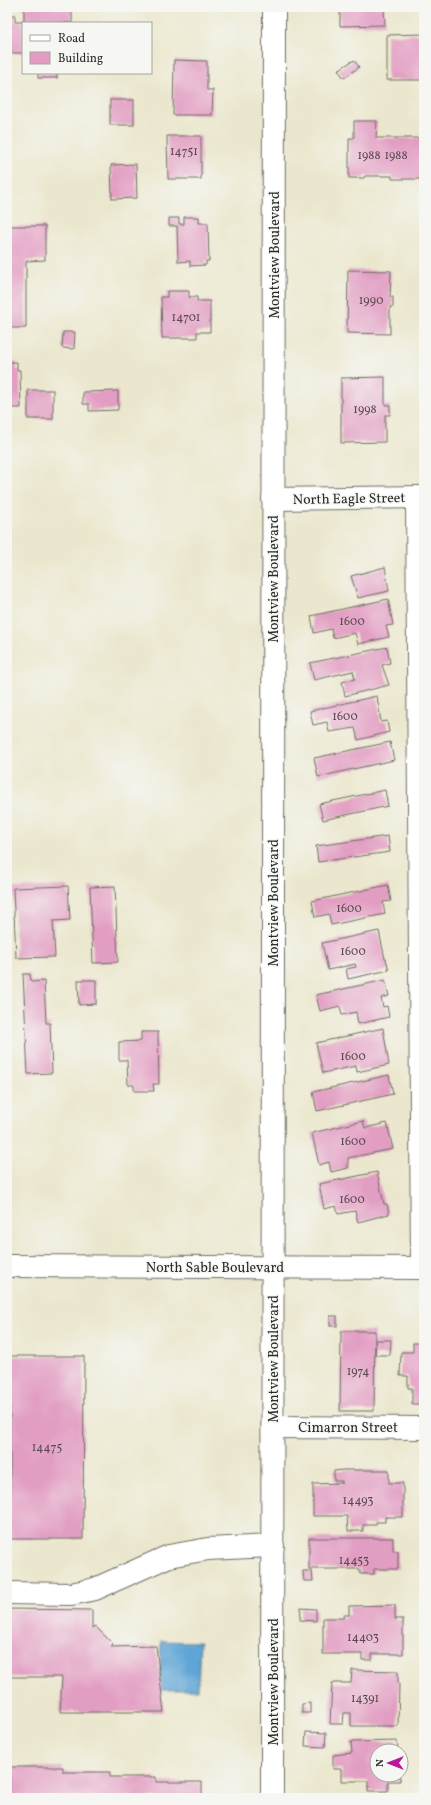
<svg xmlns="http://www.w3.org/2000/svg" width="431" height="1805" viewBox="0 0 431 1805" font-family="Vollkorn,serif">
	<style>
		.water { fill: #5fa5d5; stroke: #456880 }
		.building { fill: #e29dc2 }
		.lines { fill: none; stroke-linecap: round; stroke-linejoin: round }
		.street-casing { stroke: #6e6d64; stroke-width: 24 }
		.secondary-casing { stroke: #6e6d64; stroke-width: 24 }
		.street { stroke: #fff; stroke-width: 22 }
		.secondary { stroke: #fff; stroke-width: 22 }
		.labels { text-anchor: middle; stroke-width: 3; stroke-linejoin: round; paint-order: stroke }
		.number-label { font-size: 12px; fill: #594851 }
		.street-label { font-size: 14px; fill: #2b2b2b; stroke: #f6f6f2 }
	</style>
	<rect width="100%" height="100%" fill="#f6f6f2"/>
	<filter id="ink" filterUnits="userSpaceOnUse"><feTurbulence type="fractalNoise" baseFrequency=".025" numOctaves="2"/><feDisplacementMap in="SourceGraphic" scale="8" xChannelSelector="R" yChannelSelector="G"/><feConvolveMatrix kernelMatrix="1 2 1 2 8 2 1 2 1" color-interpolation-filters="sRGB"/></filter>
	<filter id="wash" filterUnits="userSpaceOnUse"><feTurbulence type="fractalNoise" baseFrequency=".012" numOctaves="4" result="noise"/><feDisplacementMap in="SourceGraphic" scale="16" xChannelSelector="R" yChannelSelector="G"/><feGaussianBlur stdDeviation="0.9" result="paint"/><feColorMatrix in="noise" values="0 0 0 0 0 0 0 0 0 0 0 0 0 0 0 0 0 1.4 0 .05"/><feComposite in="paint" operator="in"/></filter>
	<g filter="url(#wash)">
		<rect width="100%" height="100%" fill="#ebe7ce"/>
		<polygon class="water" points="161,1641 200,1642 198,1690 160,1690"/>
		<g id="blocks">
			<g class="building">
				<rect x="24" y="7" width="48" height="16"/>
				<polygon points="340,7 384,7 385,25 340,26"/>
				<polygon points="7,15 15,15 15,22 23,22 23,53 7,53"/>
				<polygon points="424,34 424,80 387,80 387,35"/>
				<polygon points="174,60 207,61 207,90 213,90 212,115 173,115"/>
				<polygon points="354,60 359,67 344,78 338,70"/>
				<rect x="38" y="73" width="19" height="5"/>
				<rect x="110" y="100" width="24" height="25"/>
				<polygon points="354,121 377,121 376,138 424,138 424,177 420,177 420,179 392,179 392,176 365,176 364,178 349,178 349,138 354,138"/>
				<polygon points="167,136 201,136 201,179 168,179"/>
				<polygon points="136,164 137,198 112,199 111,165"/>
				<polygon points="184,217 199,217 199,223 208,223 209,261 206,261 206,265 190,266 190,261 178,262 177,226 169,226 169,218 179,218 179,224 184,224"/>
				<polygon points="7,226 45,226 45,260 26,261 26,328 7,328"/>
				<polygon points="348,270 391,271 390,297 393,297 393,307 390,307 390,334 347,333"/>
				<polygon points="167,291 189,291 189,297 197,297 197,301 210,301 210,332 197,332 197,338 162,338 161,297 167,297"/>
				<polygon points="63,332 75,332 74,349 62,348"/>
				<polygon points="7,362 17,362 17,370 20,370 21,408 7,408"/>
				<polygon points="385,377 385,405 390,405 390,415 385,415 385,442 341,443 341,378"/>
				<rect x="28" y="390" width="25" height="29"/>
				<polygon points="118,391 118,410 89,411 89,404 83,404 83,392"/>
				<polygon points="385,567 389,591 358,598 351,576"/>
				<polygon points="388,599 393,625 386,626 389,637 358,644 355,633 333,638 331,629 314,633 311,616"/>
				<polygon points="387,647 390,663 382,665 389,685 345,696 342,682 355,679 353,671 314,680 310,663"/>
				<polygon points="377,696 381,722 387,721 389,732 358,740 355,728 329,732 327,722 313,725 310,711"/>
				<polygon points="390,742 394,760 318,777 314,758"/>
				<polygon points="385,790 388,806 323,820 319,804"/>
				<polygon points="388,836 390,852 318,862 316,846"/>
				<polygon points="388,885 391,901 383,902 385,914 331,925 329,914 315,917 312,901"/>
				<polygon points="68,886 70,920 53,921 55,957 16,958 13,888"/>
				<polygon points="115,886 118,962 93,963 90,887"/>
				<polygon points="379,931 385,959 386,959 389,970 348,979 346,969 356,967 355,964 328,970 322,943"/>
				<polygon points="23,974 30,974 31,982 44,981 46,1023 50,1023 52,1073 28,1074"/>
				<polygon points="78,980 96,980 96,1004 79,1005"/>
				<polygon points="385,980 389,996 381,998 383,1007 387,1006 389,1017 358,1024 356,1012 342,1015 340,1006 320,1011 316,995"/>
				<polygon points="383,1028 389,1065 357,1072 356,1066 323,1073 316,1043"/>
				<polygon points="141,1032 158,1032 159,1084 153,1084 154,1091 134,1091 134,1085 128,1085 127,1060 119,1060 119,1042 141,1041"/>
				<polygon points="389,1075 393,1094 317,1111 313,1092"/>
				<polygon points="363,1121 365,1128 387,1123 393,1149 348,1158 348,1168 331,1172 329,1162 319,1165 312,1133"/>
				<polygon points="377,1172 384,1204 387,1204 389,1214 358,1222 355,1211 338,1214 336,1206 324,1209 319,1184"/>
				<rect x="330" y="1316" width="7" height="10"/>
				<polygon points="341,1331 375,1331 374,1411 340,1411"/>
				<polygon points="376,1340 391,1340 390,1355 375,1355"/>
				<polygon points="413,1343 424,1343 424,1404 412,1404 412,1388 408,1388 408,1376 400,1376 401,1352 413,1352"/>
				<polygon points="10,1356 84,1356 83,1539 10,1539"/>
				<polygon points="343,1470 389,1470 389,1483 403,1483 403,1517 385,1517 385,1522 376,1522 376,1525 363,1525 363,1531 348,1531 347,1516 313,1516 313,1484 342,1483 342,1481 334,1481 334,1471"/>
				<polygon points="309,1538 393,1538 393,1551 398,1551 398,1569 374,1569 374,1574 360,1574 360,1569 309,1569"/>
				<polygon points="303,1571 312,1571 313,1581 304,1581"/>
				<polygon points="395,1605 395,1619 403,1619 403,1654 372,1654 372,1660 362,1660 362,1654 323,1654 323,1618 344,1618 344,1615 349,1615 349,1606"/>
				<polygon points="301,1608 316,1609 316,1621 300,1620"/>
				<polygon points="7,1609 92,1610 92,1628 95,1626 113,1644 111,1647 156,1646 164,1712 60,1712 62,1677 7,1677"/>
				<polygon points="352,1670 398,1671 398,1684 399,1684 398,1726 351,1726 351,1713 344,1713 343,1724 330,1724 332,1683 351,1683"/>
				<polygon points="310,1703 310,1713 302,1713 302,1704"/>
				<polygon points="306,1732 326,1733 325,1747 305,1746"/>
				<polygon points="397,1741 398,1751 377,1751 377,1775 400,1775 400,1781 388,1781 388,1791 368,1791 368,1781 341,1781 341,1769 333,1769 333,1755 352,1753 351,1742"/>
				<polygon points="10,1767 63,1767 63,1772 110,1772 110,1777 156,1777 156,1782 202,1782 202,1798 10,1798"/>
			</g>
		</g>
	</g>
	<g filter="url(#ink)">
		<use href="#blocks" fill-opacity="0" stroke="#6e6d64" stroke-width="1"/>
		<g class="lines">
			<g class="street-casing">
				<g id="street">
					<polyline points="417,497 422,1268"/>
					<polyline points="273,499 424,497"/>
					<polyline points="273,1427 424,1428"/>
					<polyline points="7,1593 71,1594 95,1589 169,1556 208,1549 273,1546"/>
					<polyline points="272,1798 274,7"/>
				</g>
			</g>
			<g class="secondary-casing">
				<polyline id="secondary" points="7,1266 424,1268"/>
			</g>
			<use href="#street" class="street"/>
			<use href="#secondary" class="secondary"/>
		</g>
	</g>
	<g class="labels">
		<g class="number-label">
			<text x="184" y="155">14751</text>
			<text x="369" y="159">1988</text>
			<text x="396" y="159">1988</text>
			<text x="371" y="304">1990</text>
			<text x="186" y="321">14701</text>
			<text x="365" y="413">1998</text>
			<text x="352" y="625">1600</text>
			<text x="345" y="720">1600</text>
			<text x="349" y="912">1600</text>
			<text x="353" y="955">1600</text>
			<text x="353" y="1060">1600</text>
			<text x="353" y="1145">1600</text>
			<text x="352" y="1203">1600</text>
			<text x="358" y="1375">1974</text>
			<text x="47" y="1451">14475</text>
			<text x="358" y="1504">14493</text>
			<text x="354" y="1564">14453</text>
			<text x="363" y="1641">14403</text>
			<text x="365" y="1702">14391</text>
		</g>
		<g class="street-label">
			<text transform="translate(274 255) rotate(-90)" y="5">Montview Boulevard</text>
			<text transform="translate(349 498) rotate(-1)" y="5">North Eagle Street</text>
			<text transform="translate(273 579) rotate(-90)" y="5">Montview Boulevard</text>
			<text transform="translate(273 903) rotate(-90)" y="5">Montview Boulevard</text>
			<text x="215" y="1272">North Sable Boulevard</text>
			<text transform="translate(273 1359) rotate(-90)" y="5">Montview Boulevard</text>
			<text x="348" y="1432">Cimarron Street</text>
			<text transform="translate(273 1682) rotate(-90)" y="5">Montview Boulevard</text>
		</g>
	</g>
	<rect width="431" height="1805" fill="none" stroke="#f6f6f2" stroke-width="24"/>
	<rect x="22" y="22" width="130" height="52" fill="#f6f6f2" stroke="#a5a5a2"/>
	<rect x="30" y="35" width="20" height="6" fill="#ffffff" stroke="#a5a5a2"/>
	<text x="58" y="42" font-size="12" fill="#2b2b2b">Road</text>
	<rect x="30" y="52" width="20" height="12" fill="#e29dc2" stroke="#a5a5a2"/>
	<text x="58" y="62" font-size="12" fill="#2b2b2b">Building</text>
	<g transform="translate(389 1763) rotate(270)"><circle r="19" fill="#f6f6f2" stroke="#a5a5a2"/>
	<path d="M0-3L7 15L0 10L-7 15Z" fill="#b5179e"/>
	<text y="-6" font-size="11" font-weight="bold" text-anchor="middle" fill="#2b2b2b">N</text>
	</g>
</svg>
